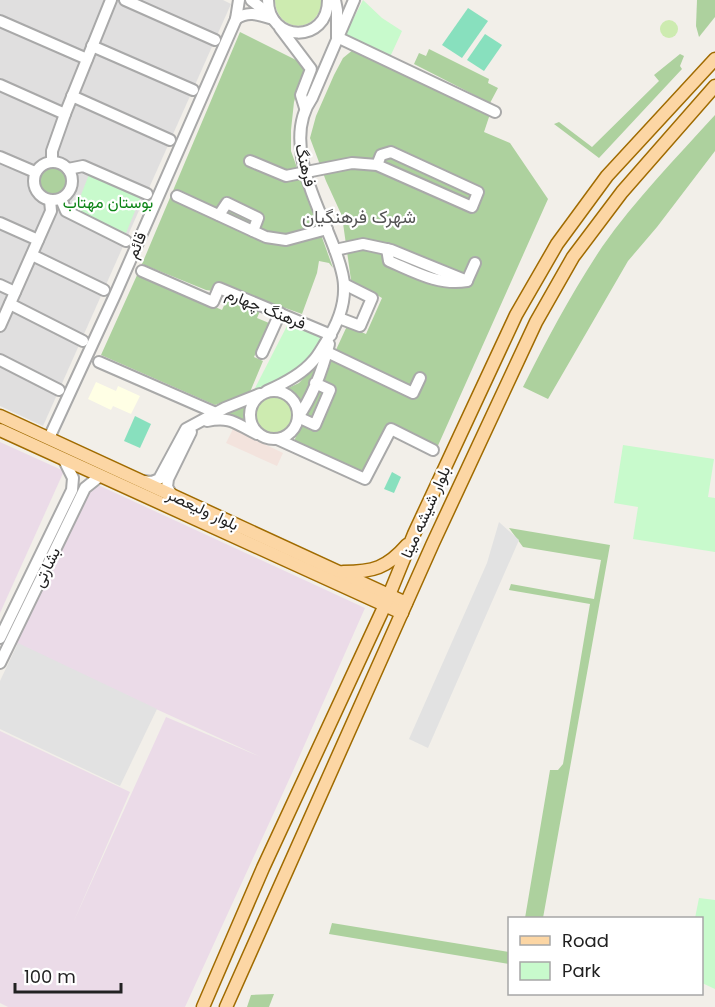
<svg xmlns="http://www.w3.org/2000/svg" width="715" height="1007" viewBox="0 0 715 1007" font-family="Poppins,Vazirmatn,sans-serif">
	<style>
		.residential { fill: #e0dfdf }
		.industrial { fill: #ebdbe8 }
		.education { fill: #ffffe5 }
		.military { fill: #f3e3dd }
		.grass { fill: #cdebb0 }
		.forest { fill: #add19e }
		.park { fill: #c8facc }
		.pitch { fill: #88e0be }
		.parking { fill: #e2e2e2 }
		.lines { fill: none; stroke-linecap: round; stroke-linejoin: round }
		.minor-casing { stroke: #a9a9a9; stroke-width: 14 }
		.major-casing { stroke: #a06b00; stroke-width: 15 }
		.minor { stroke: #fff; stroke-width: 10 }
		.major { stroke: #fcd6a4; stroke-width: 12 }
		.labels { text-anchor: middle; stroke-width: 4.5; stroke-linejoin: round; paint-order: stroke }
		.street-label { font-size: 16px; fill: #222; stroke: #fff }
		.park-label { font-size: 16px; fill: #0c8416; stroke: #fff }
		.neighbourhood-label { font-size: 18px; fill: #555; stroke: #fff }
	</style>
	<rect width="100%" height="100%" fill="#f2efe9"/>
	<polygon class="residential" points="0,0 223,0 231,4 43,426 0,406"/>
	<g class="industrial">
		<polygon points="0,442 64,471 0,613"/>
		<polygon points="98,485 365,608 293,771 185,1007 8,1007 0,1003 0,731 130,792 73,923 166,717 261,757 16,645 90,488"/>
	</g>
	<polygon class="education" points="96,382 116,391 118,386 140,396 131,414 113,406 111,410 88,399"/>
	<polygon class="military" points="233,429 283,453 277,466 226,443"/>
	<g class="grass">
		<path d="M 275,0 L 321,0 L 322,2 C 317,35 276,33 275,0 Z"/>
		<circle cx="669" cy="29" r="9"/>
		<circle cx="274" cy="414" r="20"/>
	</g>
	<g class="forest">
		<polygon points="697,0 715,0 715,17 699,37 696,26"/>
		<polygon points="240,32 306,65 294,102 291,130 291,151 333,268 329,263 319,261 317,273 302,314 219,284 213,291 206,290 142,264"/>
		<polygon points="354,49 490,114 484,132 510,143 548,199 436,450 387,425 364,472 294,441 347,326 366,334 382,298 351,280 342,216 326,181 310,138 316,116 334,75 343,58"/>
		<polygon points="429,49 489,79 488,83 498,88 490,103 414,64 419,53 426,56"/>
		<polygon points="680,54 684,56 680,66 682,69 599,158 554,124 559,122 592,147 659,81 654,75"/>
		<path d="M 715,115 L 715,151 L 657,227 L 628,261 L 548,399 L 523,387 C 547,339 572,292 602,247 C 635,200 676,158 715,115 Z"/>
		<circle cx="54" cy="180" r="15"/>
		<polygon points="138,273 222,310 228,297 260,311 257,318 269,323 254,357 263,361 250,392 215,405 101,355"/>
		<polygon points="323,357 301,409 295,395 284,390 299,383"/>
		<polygon points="250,402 246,412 248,423 217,415"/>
		<polygon points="509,528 610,545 543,918 525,918 550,770 558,770 563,764 590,604 509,590 511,584 594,599 601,560 523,547"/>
		<polygon points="332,923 509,952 509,964 329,934"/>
		<polygon points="274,994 269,1007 247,1007 251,995"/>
	</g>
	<g class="park">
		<polygon points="363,0 382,18 402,31 390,57 345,35"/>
		<polygon points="90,172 142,194 126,233 75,210"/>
		<path d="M 289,322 L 326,339 C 303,369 288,376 253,392 Z"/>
		<polygon points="623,445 714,459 708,497 715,498 715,552 633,539 638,507 614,503"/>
		<polygon points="699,898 715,900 715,989 702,983 702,918 695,918"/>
	</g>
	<g class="pitch">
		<polygon points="468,8 488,21 462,58 442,45"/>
		<polygon points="485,34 502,45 484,71 467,60"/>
		<polygon points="135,416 151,424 140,448 124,441"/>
		<polygon points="392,472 401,477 394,493 384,489"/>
	</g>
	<g class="parking">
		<polygon points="499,522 519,540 428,748 409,739 487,563"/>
		<polygon points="18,643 157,709 120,786 0,729 0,681"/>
	</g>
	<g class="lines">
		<g class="minor-casing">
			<g id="minor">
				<polyline points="125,0 215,40"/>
				<polyline points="251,0 269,14"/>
				<path d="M 268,0 C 268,43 328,44 328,0"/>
				<polyline points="335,0 337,10 337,37 495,112"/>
				<path d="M 236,19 C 248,10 260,15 273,19"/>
				<polyline points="0,21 87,59"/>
				<polyline points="280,28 311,69 301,95 305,108"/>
				<polyline points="92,46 193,90"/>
				<polyline points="0,85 65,114"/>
				<polyline points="72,96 170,140"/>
				<polyline points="0,157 35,172"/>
				<polyline points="250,161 286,176 352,163 377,165 472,207 478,192 391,152 381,155 377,165"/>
				<circle cx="53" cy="181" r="19"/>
				<polyline points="52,162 52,151 65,114 111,0"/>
				<polyline points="68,169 83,166 147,194"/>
				<polyline points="177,196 266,237 286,240 327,229"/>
				<polyline points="61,199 66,211 126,241"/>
				<polyline points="219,215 227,203 258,218 253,231"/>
				<polyline points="0,223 38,240"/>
				<path d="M 387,249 L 389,261 C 415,272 439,286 467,281 L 475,263"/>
				<polyline points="335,250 363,244 391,250 467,281"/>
				<polyline points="32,255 104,290"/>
				<polyline points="142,271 213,302 219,288 331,335"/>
				<polyline points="0,285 15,292"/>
				<polyline points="10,304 83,341"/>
				<polyline points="339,318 360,326 372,298 344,284"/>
				<polyline points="0,326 51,211 50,200"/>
				<polyline points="327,352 413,393 420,378"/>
				<polyline points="262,353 280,313"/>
				<polyline points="0,360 59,390"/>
				<polyline points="99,362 216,413"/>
				<path d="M 315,383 L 330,390 L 315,425 L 298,417 C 313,396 323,368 329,344"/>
				<circle cx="274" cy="415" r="24"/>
				<path d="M 267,391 C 283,384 302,374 313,361 C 318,356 322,348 326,342 C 337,325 345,306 344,286 C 344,275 339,261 335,250 C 319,206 281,142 312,98 L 354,0"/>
				<path d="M 207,421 C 231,416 236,424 257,434"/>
				<polyline points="49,438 115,295 236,19 239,0"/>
				<polyline points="277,439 365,479 391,429 433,450"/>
				<polyline points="143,481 152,482 159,479 186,429 225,408 260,394"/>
				<polyline points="172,495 167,487 168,479 191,432"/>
				<polyline points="0,638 72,490 73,478 64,460"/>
				<polyline points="0,663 85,488 100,476"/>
			</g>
		</g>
		<g class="major-casing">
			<g id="major">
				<polyline points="0,416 406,603"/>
				<polyline points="0,430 402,613"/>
				<path d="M 343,572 C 373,572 387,568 407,545"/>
				<polyline points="203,1007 263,868 385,605 414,534 516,315 557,244 607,176 715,59"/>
				<polyline points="226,1007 433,543 536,322 573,257 622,192 715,86"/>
			</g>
		</g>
		<use href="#minor" class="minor"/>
		<use href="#major" class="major"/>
	</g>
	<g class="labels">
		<g class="street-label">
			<text transform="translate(306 165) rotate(76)" y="6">فرهنگ</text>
			<text transform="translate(136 245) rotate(-67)" y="6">قائم</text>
			<text transform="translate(266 308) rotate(22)" y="6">فرهنگ چهارم</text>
			<text transform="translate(203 509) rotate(25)" y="6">بلوار ولیعصر</text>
			<text transform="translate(425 512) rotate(-66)" y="6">بلوار شیشه مینا</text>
			<text transform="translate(46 567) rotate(-64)" y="6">بشارتی</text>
		</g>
		<g class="park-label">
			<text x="108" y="208">بوستان مهتاب</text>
		</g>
		<g class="neighbourhood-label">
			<text x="359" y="223">شهرک فرهنگیان</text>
		</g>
	</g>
	<rect x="508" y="917" width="195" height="78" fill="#ffffff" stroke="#a7a7a7" stroke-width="1.5"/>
	<rect x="520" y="936" width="30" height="9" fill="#fcd6a4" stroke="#a7a7a7" stroke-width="1.5"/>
	<text x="562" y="947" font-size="18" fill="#222222">Road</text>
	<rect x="520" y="962" width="30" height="18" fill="#c8facc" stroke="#a7a7a7" stroke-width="1.5"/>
	<text x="562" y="977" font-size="18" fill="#222222">Park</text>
	<path d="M15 983v9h106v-9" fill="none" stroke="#222222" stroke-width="3"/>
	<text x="24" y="983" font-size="18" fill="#222222" stroke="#ffffff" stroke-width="4.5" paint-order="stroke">100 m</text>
</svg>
